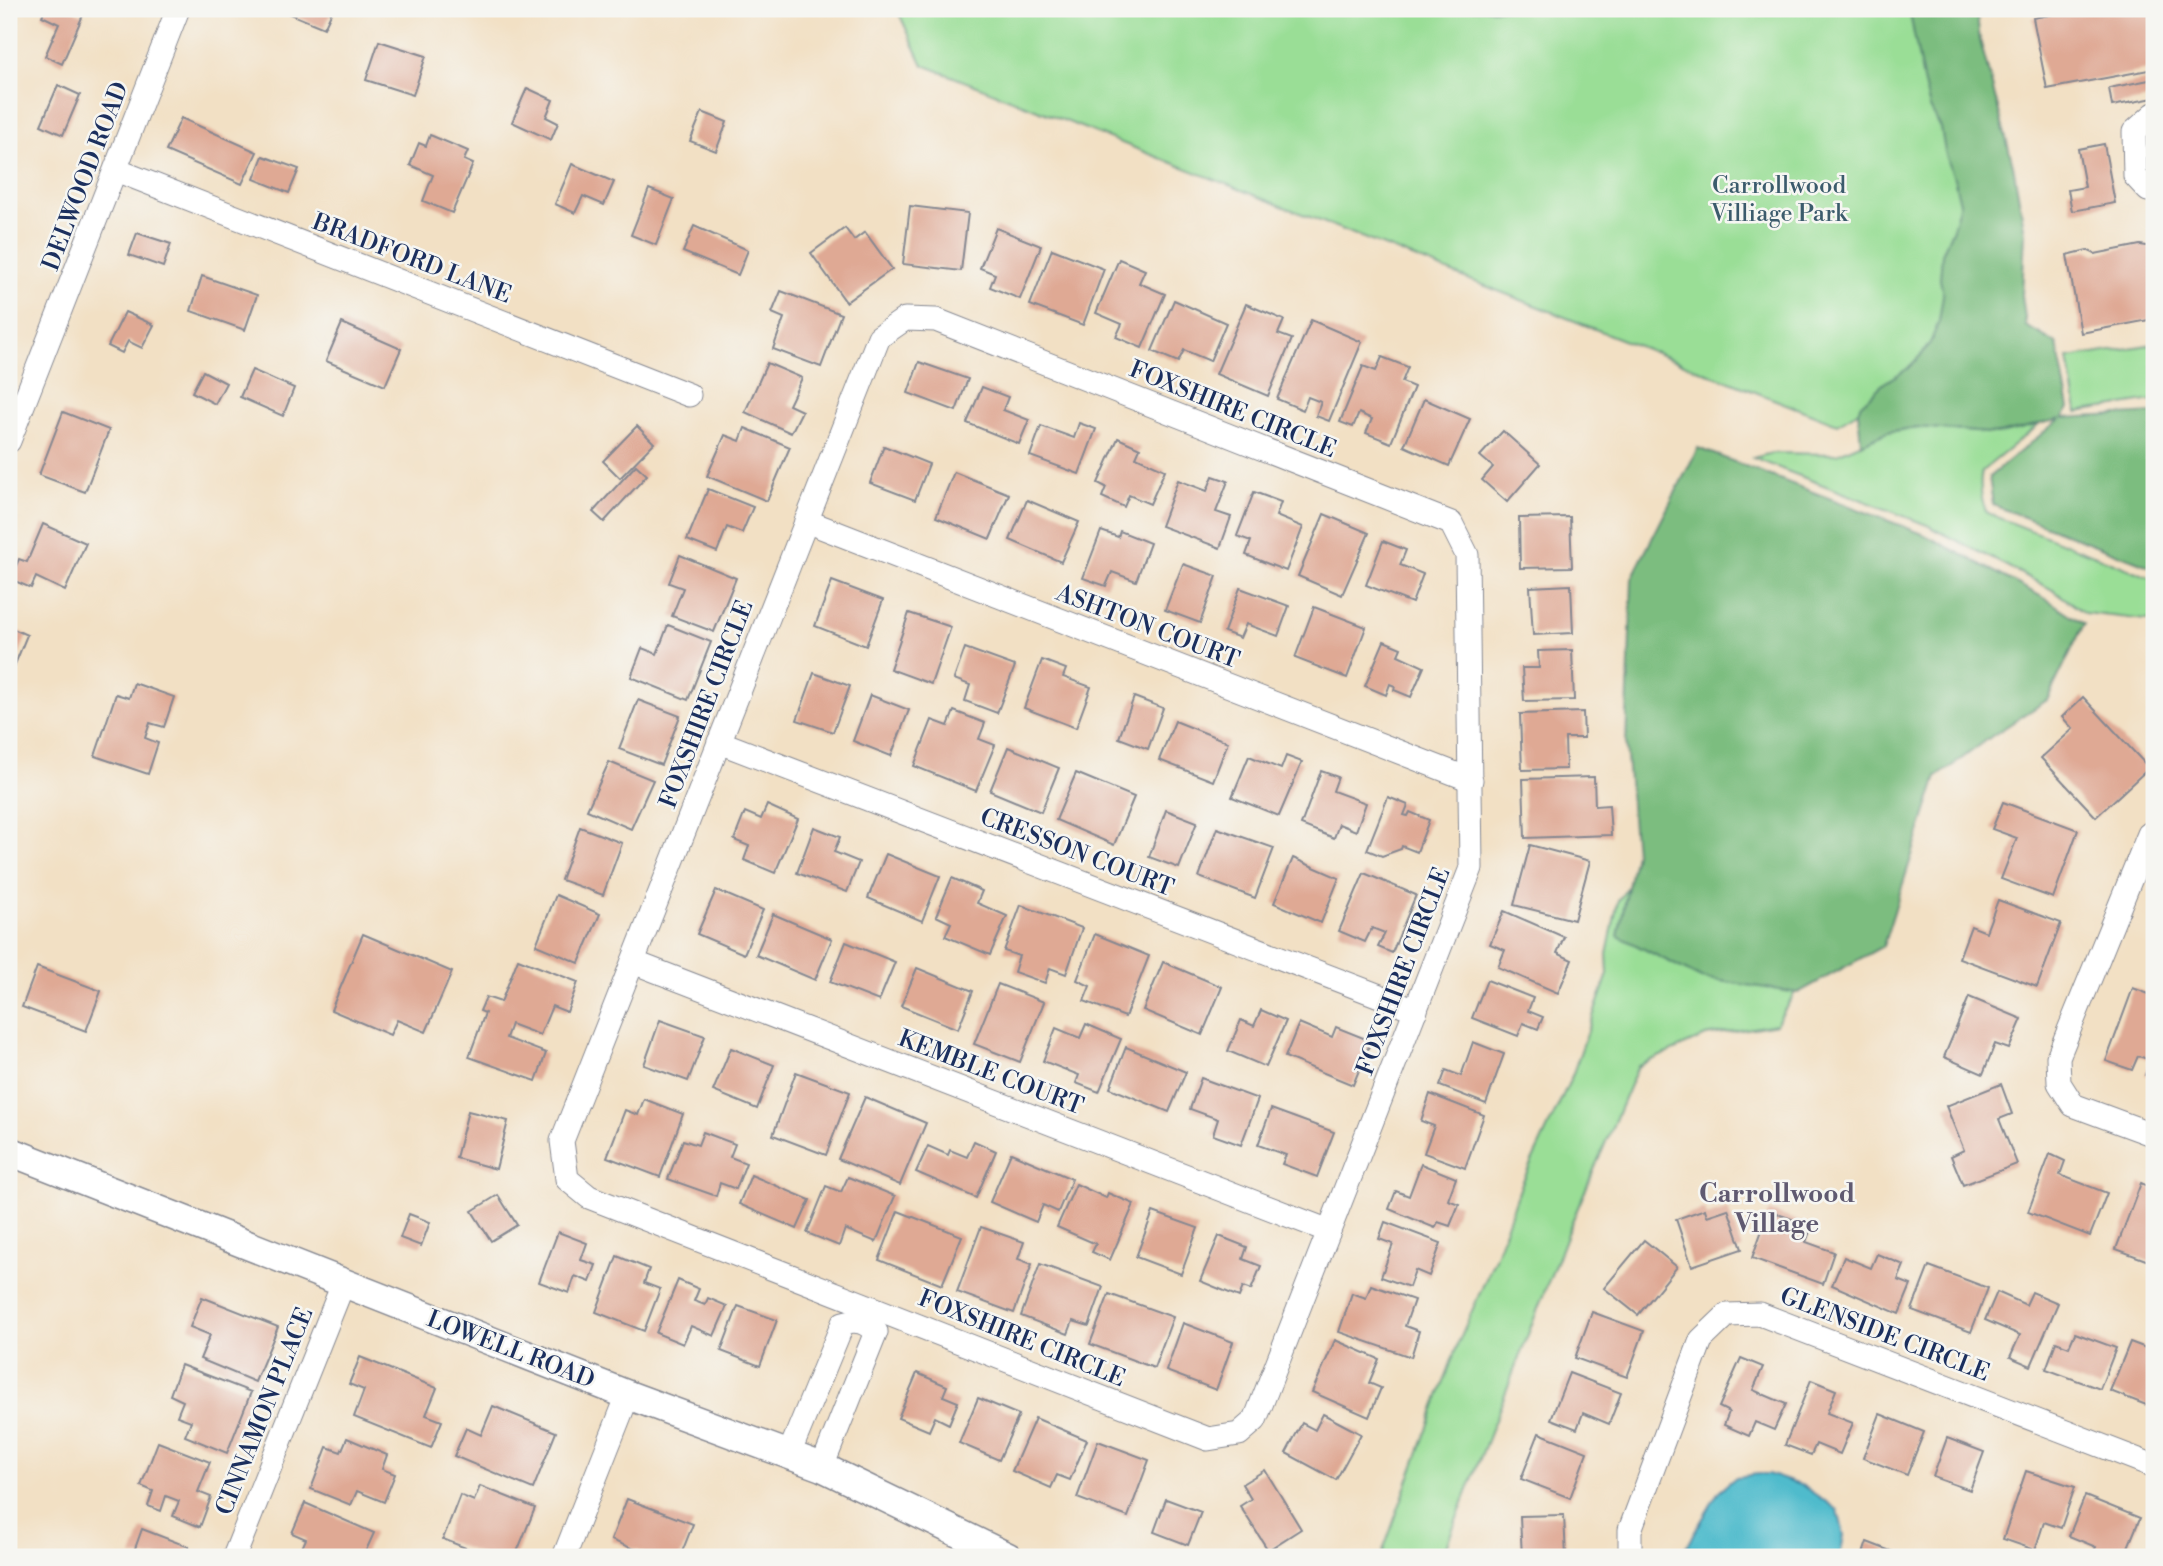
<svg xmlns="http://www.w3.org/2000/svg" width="2163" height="1566" viewBox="0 0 2163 1566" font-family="'Libre Bodoni',serif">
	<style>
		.green { fill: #9ade96; stroke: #5a867a; stroke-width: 2 }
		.forest { fill: #7bbd7f; stroke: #4b766e; stroke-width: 2 }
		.water { fill: #50bbcc; stroke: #367595; stroke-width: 2 }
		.building { fill: #dfa994 }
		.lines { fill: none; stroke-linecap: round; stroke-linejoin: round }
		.minor-casing { stroke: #868891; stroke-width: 25 }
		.tertiary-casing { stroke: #868891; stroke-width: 31 }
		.minor { stroke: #fff; stroke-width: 23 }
		.tertiary { stroke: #fff; stroke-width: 28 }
		.labels { text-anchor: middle; stroke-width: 5; stroke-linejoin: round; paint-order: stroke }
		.street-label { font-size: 24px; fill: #1b2f5e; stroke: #f6f6f2 }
		.park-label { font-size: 24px; fill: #3b5b6c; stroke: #f6f6f2 }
		.neighbourhood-label { font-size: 26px; font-weight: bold; fill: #605a71; stroke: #f6f6f2 }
	</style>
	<rect width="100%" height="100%" fill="#f6f6f2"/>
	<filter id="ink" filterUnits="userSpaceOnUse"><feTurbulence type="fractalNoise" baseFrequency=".0143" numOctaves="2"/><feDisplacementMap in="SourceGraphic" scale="14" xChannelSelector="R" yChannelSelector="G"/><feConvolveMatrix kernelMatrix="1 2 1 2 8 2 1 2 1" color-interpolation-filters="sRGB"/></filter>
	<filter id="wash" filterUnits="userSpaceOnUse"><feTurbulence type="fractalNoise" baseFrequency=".00686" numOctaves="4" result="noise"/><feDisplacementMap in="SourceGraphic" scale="28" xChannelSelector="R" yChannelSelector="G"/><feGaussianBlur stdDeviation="1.57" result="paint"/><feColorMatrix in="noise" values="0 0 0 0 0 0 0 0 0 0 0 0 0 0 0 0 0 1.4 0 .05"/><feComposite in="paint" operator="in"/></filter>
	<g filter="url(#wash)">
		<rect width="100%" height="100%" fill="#f2e0c4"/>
		<g class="green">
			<polygon points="897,9 1953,9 1974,242 1929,369 1837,424 923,65"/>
			<polygon points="2154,344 2154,400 2077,412 2068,358"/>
			<path d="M 2040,424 L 1982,471 C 1979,483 1981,501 1987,513 L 2154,579 L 2154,621 L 2085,613 L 2053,590 L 1927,525 L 1753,458 L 1772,453 L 1837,454 L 1887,432 L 1918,427 L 1999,434 Z"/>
			<polygon points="1659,842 1823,946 1776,1024 1706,1036 1638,1066 1568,1231 1442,1557 1381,1557 1458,1343 1495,1258 1522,1183 1572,1076 1608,974 1607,954 1618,901"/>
		</g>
		<g class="forest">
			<polygon points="1909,9 1976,9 1980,40 2013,165 2025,233 2022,295 2026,326 2057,344 2069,408 2063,418 2154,413 2154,568 1993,505 1989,477 2060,419 1999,434 1918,427 1887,432 1861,444 1858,411 1860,405 1884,383 1907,369 1923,353 1931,341 1939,321 1943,295 1940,279 1942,254 1953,228 1960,203 1954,178 1945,152 1941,128 1930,108 1923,80"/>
			<polygon points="1698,448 1923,534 2048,600 2084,624 2047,700 1992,736 1937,777 1883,946 1798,993 1701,978 1618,936 1635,853 1626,745 1632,578"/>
		</g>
		<polygon class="water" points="1758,1474 1768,1474 1803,1486 1838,1510 1844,1535 1840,1557 1680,1557 1719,1491 1736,1477"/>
		<g id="blocks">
			<g class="building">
				<polygon points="45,9 69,9 83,15 62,64 45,56 59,24 42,16"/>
				<polygon points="278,9 333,9 324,28"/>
				<polygon points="2082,9 2154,9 2154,69 2047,89 2033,18"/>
				<polygon points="379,41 426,56 413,95 366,80"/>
				<polygon points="2154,79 2154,98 2112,106 2109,88"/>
				<polygon points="58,85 80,95 63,135 41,125"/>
				<polygon points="527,88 553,100 546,117 558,123 551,140 512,122"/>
				<polygon points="702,112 727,122 716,151 690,141"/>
				<polygon points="181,118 257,152 242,184 166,151"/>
				<polygon points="430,135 468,151 464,160 473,164 452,213 423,201 433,175 410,165 419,143 426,146"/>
				<polygon points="2104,144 2115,203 2072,211 2068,190 2085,187 2078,149"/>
				<polygon points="263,156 299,169 289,193 254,179"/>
				<polygon points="572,164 614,182 604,205 583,196 575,213 555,204"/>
				<polygon points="649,189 674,199 656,245 631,235"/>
				<polygon points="910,206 968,213 961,271 903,264"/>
				<polygon points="694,226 748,250 738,275 683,252"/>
				<polygon points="845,228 854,240 865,232 892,269 846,302 811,253"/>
				<polygon points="996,228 1041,246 1020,299 990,287 995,274 980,268"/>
				<polygon points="137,233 171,244 163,267 129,255"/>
				<polygon points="2140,245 2154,247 2154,319 2081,333 2067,255 2087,250 2095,254"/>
				<polygon points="1052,249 1104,269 1083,325 1030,305"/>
				<polygon points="1119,259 1145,270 1139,283 1165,294 1142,348 1116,337 1122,324 1096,313"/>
				<polygon points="202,276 257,295 245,330 191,311"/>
				<polygon points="781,291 841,314 821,367 773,349 784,318 772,313"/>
				<polygon points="1174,300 1226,323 1210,361 1184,350 1178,362 1152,351"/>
				<polygon points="1246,304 1284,320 1278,334 1292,339 1268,396 1216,374"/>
				<polygon points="125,312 154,325 142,348 128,341 122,353 108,346"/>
				<polygon points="1311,320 1362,342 1329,421 1316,416 1321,402 1308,397 1303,410 1277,399"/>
				<polygon points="342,323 401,349 385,386 326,361"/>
				<polygon points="1382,357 1408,367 1402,382 1414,387 1391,443 1366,433 1372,419 1359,413 1353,427 1340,422 1363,366 1376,371"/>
				<polygon points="919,362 968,379 956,411 908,393"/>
				<polygon points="767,363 802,378 789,405 802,411 791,433 745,412"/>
				<polygon points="252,370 294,388 283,416 240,397"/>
				<polygon points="203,371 226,383 215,404 192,392"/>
				<polygon points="982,387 1008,397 1003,410 1029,420 1019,444 967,423"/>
				<polygon points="1424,399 1470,419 1449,466 1404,446"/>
				<polygon points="63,412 109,430 85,492 39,475"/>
				<polygon points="1079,423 1096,429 1079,474 1030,456 1041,426 1074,438"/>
				<polygon points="637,426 654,443 620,478 603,461"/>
				<polygon points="745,428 790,447 767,501 707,476 725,435 740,441"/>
				<polygon points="1503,431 1540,464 1507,502 1482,480 1493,467 1480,456"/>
				<polygon points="1118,438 1140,448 1136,457 1165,470 1150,504 1129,495 1124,507 1102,497 1106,487 1098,483"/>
				<polygon points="884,446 929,464 915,500 870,483"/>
				<polygon points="636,465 647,475 604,522 593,512"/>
				<polygon points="954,472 1009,494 990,539 936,517"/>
				<polygon points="1213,476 1228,481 1216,512 1231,517 1220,548 1161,526 1178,480 1207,491"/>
				<polygon points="708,489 753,507 742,533 727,527 717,552 687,540"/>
				<polygon points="1254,492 1281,502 1276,516 1303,527 1286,571 1246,555 1251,541 1237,536"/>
				<polygon points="1027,500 1079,522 1061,562 1010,540"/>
				<polygon points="1324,514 1369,533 1342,595 1298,576"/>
				<polygon points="1570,517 1572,567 1520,568 1519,518"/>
				<polygon points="43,524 86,543 65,591 36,577 31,588 10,579 19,559 27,562"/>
				<polygon points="1101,531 1118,537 1120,531 1150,543 1136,581 1112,572 1106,586 1083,578"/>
				<polygon points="1383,541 1406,550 1400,565 1423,574 1412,603 1366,585"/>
				<polygon points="680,555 736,578 714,632 672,616 683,588 669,583"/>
				<polygon points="1183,564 1217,576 1200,623 1165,610"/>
				<polygon points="832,581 883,600 866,646 815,626"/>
				<polygon points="1571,585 1573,633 1533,635 1530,587"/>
				<polygon points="1240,588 1289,606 1278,636 1246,624 1240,638 1224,632"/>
				<polygon points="1314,607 1366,627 1347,678 1295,658"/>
				<polygon points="909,613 951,627 931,684 890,669"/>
				<polygon points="668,625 711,642 688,700 631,677 642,648 657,654"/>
				<polygon points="9,627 27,635 9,679"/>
				<polygon points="1384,641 1401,648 1398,655 1424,667 1411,697 1394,690 1395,686 1390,684 1386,695 1365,686"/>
				<polygon points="965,648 1015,666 997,713 965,701 970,685 954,679"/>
				<polygon points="1572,650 1574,700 1524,701 1522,668 1539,668 1538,651"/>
				<polygon points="1042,660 1066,669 1063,677 1091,687 1076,728 1024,708"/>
				<polygon points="814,673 850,686 833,732 797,720"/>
				<polygon points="134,683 174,697 164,727 150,723 145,738 158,743 148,774 95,756 116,694 129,698"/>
				<polygon points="870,695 909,710 891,756 853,741"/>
				<polygon points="1134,697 1163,708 1148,749 1119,738"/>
				<polygon points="2083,697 2149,768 2096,817 2041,758 2073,729 2062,717"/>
				<polygon points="638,700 680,716 661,765 619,749"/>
				<polygon points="954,711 985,723 979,739 995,745 976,791 914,766 932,720 948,726"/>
				<polygon points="1583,712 1584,738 1565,738 1566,769 1522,770 1520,714"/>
				<polygon points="1175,721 1228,742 1213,781 1159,760"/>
				<polygon points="1008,747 1059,768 1041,812 990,791"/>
				<polygon points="1249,756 1281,769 1286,756 1302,762 1279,816 1232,797"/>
				<polygon points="609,762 653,780 631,829 587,810"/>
				<polygon points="1321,771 1338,777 1333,791 1366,803 1356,831 1339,824 1334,838 1301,825"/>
				<polygon points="1076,773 1134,797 1114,845 1056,820"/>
				<polygon points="1594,777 1595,806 1609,805 1611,835 1525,838 1523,779"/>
				<polygon points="1388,797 1408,805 1404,815 1408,816 1410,812 1429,820 1417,852 1402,846 1401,849 1382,856 1367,850"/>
				<polygon points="2003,802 2078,830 2053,898 2001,879 2017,838 1992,829"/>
				<polygon points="767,805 798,819 775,873 744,860 749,846 734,840 745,812 761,819"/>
				<polygon points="1166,810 1197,822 1179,868 1149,857"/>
				<polygon points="580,827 622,843 603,895 561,880"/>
				<polygon points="814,827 840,837 834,852 859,862 847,892 797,873"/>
				<polygon points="1217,828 1274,848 1255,898 1199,877"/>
				<polygon points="1530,845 1590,861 1574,920 1514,905"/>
				<polygon points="886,854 940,876 922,921 868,898"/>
				<polygon points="1293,858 1339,878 1321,923 1274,903"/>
				<polygon points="1364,873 1416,895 1392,953 1378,947 1385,933 1372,928 1365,942 1339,931"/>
				<polygon points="952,878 982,891 977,903 1007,916 990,955 945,936 951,923 936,916"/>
				<polygon points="716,890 763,910 744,954 697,934"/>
				<polygon points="556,895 600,914 579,963 536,945"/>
				<polygon points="1998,900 2061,923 2037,987 1959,958 1971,926 1986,932"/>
				<polygon points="1021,905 1082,928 1066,974 1050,968 1045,983 1014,972 1019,956 1004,951"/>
				<polygon points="1504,911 1564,937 1557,953 1572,960 1558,993 1498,967 1505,950 1490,944"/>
				<polygon points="773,914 832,939 815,980 756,955"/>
				<polygon points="363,934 452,972 426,1032 397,1020 390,1035 331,1010"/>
				<polygon points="1095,934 1149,956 1125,1017 1084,1001 1090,986 1077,980"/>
				<polygon points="846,942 895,962 879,1001 830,982"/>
				<polygon points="518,959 578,982 567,1012 552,1006 540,1035 511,1024 506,1038 546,1053 536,1081 469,1057 485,1013 480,1011 486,997 501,1002"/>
				<polygon points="1163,962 1222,987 1202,1035 1143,1010"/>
				<polygon points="37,967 101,991 86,1031 22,1007"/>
				<polygon points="917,968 973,991 958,1029 901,1006"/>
				<polygon points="1487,980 1533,998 1528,1011 1543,1017 1538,1029 1523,1023 1518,1036 1472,1018"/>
				<polygon points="998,984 1044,1002 1020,1062 974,1044"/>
				<polygon points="2133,988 2154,996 2154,1078 2145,1075 2151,1060 2138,1056 2132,1070 2106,1061"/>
				<polygon points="1969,997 2022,1019 2009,1049 1995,1044 1983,1074 1944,1057"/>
				<polygon points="1261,1010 1286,1021 1266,1067 1228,1051 1241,1020 1254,1026"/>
				<polygon points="660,1020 705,1036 688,1081 644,1065"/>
				<polygon points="1299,1023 1332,1037 1336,1027 1371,1041 1353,1085 1285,1057"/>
				<polygon points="1086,1024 1121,1039 1099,1092 1076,1083 1079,1075 1043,1061 1056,1028 1080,1038"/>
				<polygon points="1473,1042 1504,1054 1486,1104 1440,1086 1446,1070 1461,1076"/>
				<polygon points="1126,1047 1186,1072 1169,1112 1110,1088"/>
				<polygon points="731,1048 774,1065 757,1109 713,1091"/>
				<polygon points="796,1072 850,1092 826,1155 773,1135"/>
				<polygon points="1201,1078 1258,1099 1241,1145 1213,1135 1218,1119 1190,1109"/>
				<polygon points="2001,1084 2012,1114 1999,1119 2017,1164 1963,1185 1951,1156 1964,1150 1946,1106"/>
				<polygon points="1430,1094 1484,1115 1465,1168 1424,1153 1434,1126 1421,1121"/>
				<polygon points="865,1097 926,1123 900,1185 838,1159"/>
				<polygon points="644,1099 683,1114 660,1177 607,1157 625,1110 638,1115"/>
				<polygon points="1271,1109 1334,1132 1317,1177 1282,1164 1286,1155 1258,1145"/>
				<polygon points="468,1111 508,1121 496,1169 456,1158"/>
				<polygon points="703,1132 735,1144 730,1157 746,1163 736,1189 720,1183 716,1196 668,1179 683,1140 698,1145"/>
				<polygon points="974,1141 996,1151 976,1198 916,1172 928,1146 948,1155 950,1150 967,1157"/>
				<polygon points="1011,1153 1072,1179 1058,1212 1043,1205 1036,1222 990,1202"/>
				<polygon points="2050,1154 2065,1161 2060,1175 2107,1193 2090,1236 2028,1212"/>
				<polygon points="1421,1164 1456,1178 1448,1200 1459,1204 1450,1226 1438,1222 1435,1228 1389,1209 1396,1191 1409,1196"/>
				<polygon points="751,1175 810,1200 797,1229 739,1204"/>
				<polygon points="848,1177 895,1196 876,1242 845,1229 839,1246 807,1233 826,1186 841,1192"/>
				<polygon points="2141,1183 2154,1189 2154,1263 2116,1249"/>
				<polygon points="1076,1184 1106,1198 1108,1193 1134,1204 1110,1260 1092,1252 1096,1244 1057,1227"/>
				<polygon points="498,1195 517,1225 491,1241 472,1211"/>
				<polygon points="1705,1209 1707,1216 1728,1209 1742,1249 1692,1266 1676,1219"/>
				<polygon points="898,1211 962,1236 942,1285 879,1260"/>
				<polygon points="1769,1211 1812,1226 1806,1242 1834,1252 1823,1284 1752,1258"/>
				<polygon points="1153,1212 1198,1228 1181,1274 1136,1257"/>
				<polygon points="409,1214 430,1222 421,1246 400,1238"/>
				<polygon points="1385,1222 1441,1243 1429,1276 1415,1270 1409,1287 1381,1277 1393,1244 1379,1239"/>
				<polygon points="981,1227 1024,1242 1018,1259 1032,1264 1014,1313 957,1292"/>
				<polygon points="558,1232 587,1243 581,1260 596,1265 590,1282 575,1276 569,1293 539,1282"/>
				<polygon points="1219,1236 1247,1247 1243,1259 1261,1266 1251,1290 1243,1287 1239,1297 1200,1281"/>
				<polygon points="1644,1240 1677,1267 1638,1315 1604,1288"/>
				<polygon points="1877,1254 1904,1265 1898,1280 1911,1285 1899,1314 1832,1285 1844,1257 1871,1268"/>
				<polygon points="617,1256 649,1269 644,1283 660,1289 644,1331 596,1312"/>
				<polygon points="1040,1264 1103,1287 1089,1326 1073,1321 1068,1334 1021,1316"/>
				<polygon points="1929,1266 1988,1288 1971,1332 1912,1310"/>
				<polygon points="678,1280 699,1289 694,1301 705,1305 708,1298 727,1306 714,1336 691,1326 683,1344 656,1333"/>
				<polygon points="1371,1285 1414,1300 1405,1326 1419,1331 1411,1357 1339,1332 1352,1293 1366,1298"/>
				<polygon points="1997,1292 2026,1305 2032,1292 2058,1303 2031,1366 2010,1357 2020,1335 1985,1320"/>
				<polygon points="1109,1294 1173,1317 1154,1368 1090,1344"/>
				<polygon points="202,1297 278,1327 255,1382 200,1359 210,1335 190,1327"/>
				<polygon points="738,1306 777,1320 760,1366 721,1351"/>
				<polygon points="1592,1312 1644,1331 1627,1377 1575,1358"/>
				<polygon points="1183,1323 1233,1342 1216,1390 1166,1371"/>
				<polygon points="2075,1333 2116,1348 2100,1389 2046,1369 2056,1342 2069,1347"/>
				<polygon points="1335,1340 1379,1359 1369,1383 1381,1388 1369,1417 1312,1392"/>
				<polygon points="2130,1342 2154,1351 2154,1408 2110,1391"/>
				<polygon points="360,1357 437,1388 426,1415 442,1421 431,1448 354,1417 364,1390 349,1384"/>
				<polygon points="1741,1358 1763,1367 1753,1390 1786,1404 1774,1430 1755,1422 1749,1436 1724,1425 1729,1412 1719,1407"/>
				<polygon points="181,1365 251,1392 227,1453 185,1436 191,1421 177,1416 183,1401 170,1395"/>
				<polygon points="917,1373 947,1386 943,1396 958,1402 949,1424 935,1417 929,1431 898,1418"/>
				<polygon points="1569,1373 1621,1393 1609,1424 1583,1413 1577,1429 1551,1419"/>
				<polygon points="1811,1380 1836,1390 1827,1413 1853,1423 1840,1454 1816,1444 1811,1455 1785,1445"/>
				<polygon points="978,1398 1019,1415 999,1460 959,1443"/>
				<polygon points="493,1406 556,1432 533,1489 454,1456 466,1428 481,1435"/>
				<polygon points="1323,1414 1361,1434 1336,1480 1286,1453 1302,1423 1315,1430"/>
				<polygon points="1880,1414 1924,1432 1907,1475 1863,1458"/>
				<polygon points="1035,1418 1087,1440 1070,1480 1057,1475 1051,1488 1012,1471"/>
				<polygon points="1539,1433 1587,1452 1570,1498 1521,1479"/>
				<polygon points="347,1438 387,1455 382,1469 395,1474 384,1502 357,1491 351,1505 311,1489 327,1447 341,1452"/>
				<polygon points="1947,1438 1984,1452 1970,1490 1933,1477"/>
				<polygon points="1098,1441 1149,1460 1128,1517 1077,1498"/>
				<polygon points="158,1442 210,1462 198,1492 211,1497 200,1527 173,1516 179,1501 166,1496 161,1511 148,1506 153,1491 141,1486"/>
				<polygon points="1265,1470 1301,1529 1268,1550 1240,1506 1251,1499 1242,1484"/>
				<polygon points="2026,1471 2075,1487 2061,1528 2044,1522 2035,1550 2003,1539"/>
				<polygon points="480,1486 535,1508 515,1557 488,1557 443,1539 460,1495 474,1501"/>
				<polygon points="2085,1496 2140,1518 2124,1557 2092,1557 2096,1547 2069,1536"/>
				<polygon points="627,1499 693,1524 680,1557 643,1557 644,1553 611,1540"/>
				<polygon points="1166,1499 1201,1512 1188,1545 1154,1532"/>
				<polygon points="305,1503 374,1533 363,1557 298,1557 306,1539 292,1533"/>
				<polygon points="1564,1515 1566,1557 1522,1557 1520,1516"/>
				<polygon points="142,1529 189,1547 186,1557 132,1557"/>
				<polygon points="1867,1542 1906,1557 1862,1557"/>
			</g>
		</g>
	</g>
	<g filter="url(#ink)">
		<use href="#blocks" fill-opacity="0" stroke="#868891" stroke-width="2"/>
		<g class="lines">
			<g class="minor-casing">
				<g id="minor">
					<polyline points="2154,114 2134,132 2135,176 2148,190 2154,189"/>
					<polyline points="116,170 689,395"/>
					<polygon points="905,319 936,320 1451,523 1467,555 1471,868 1255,1420 1239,1434 1208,1439 589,1197 567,1179 562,1141 879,337"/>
					<polyline points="9,441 178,9"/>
					<polyline points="806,521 1471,780"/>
					<polyline points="719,742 1416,1010"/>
					<polyline points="2154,831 2149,834 2058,1057 2059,1083 2073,1105 2154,1135"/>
					<polyline points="633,962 1329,1231"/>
					<path d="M 789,1454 L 843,1323 C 858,1319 865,1322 876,1332 L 822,1467"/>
					<polyline points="234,1557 343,1284"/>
					<polyline points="564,1557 628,1395"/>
					<polyline points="1630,1557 1630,1530 1701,1340 1727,1315 1760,1314 2154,1466"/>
				</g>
			</g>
			<g class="tertiary-casing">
				<polyline id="tertiary" points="9,1151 628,1395 822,1467 1008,1557"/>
			</g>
			<use href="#minor" class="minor"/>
			<use href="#tertiary" class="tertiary"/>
		</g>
	</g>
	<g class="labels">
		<g class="street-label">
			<text transform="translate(85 176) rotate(-69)" y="8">DELWOOD ROAD</text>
			<text transform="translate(412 258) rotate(21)" y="8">BRADFORD LANE</text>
			<text transform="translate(1233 409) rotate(22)" y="8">FOXSHIRE CIRCLE</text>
			<text transform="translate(1148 626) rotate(21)" y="8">ASHTON COURT</text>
			<text transform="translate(706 704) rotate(-69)" y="8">FOXSHIRE CIRCLE</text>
			<text transform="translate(1077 852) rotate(21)" y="8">CRESSON COURT</text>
			<text transform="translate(1403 971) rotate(-69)" y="8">FOXSHIRE CIRCLE</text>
			<text transform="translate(991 1072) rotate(21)" y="8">KEMBLE COURT</text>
			<text transform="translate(1885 1334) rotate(21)" y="8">GLENSIDE CIRCLE</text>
			<text transform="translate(1022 1338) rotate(22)" y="8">FOXSHIRE CIRCLE</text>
			<text transform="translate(511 1349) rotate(21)" y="8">LOWELL ROAD</text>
			<text transform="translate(264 1411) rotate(-68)" y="8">CINNAMON PLACE</text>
		</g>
		<g class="park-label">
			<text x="1779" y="193">Carrollwood<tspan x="1779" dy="28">Villiage Park</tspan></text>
		</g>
		<g class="neighbourhood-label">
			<text x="1777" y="1202">Carrollwood<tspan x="1777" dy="30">Village</tspan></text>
		</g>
	</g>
	<rect width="2163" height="1566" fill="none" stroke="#f6f6f2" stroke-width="35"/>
</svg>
